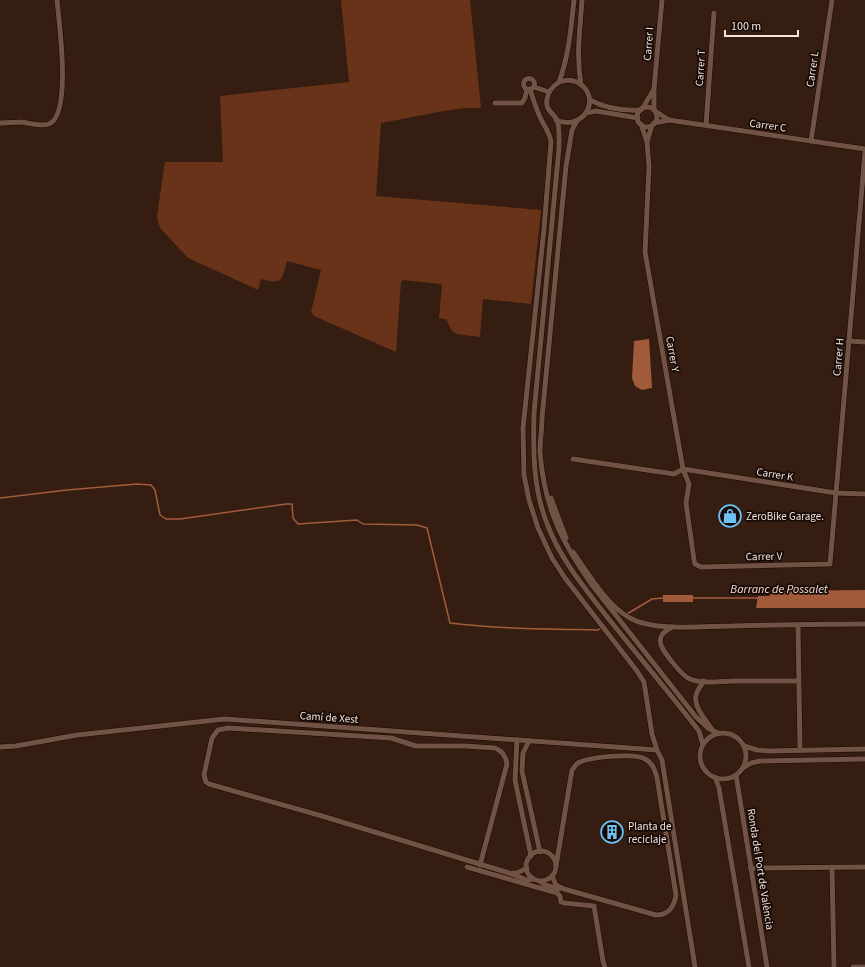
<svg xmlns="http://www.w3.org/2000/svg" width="865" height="967" viewBox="0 0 865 967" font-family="'Source Sans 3',sans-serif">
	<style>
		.green { fill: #693319 }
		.water { fill: #a15b3b }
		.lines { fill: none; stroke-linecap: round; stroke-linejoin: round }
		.stream { stroke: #a15b3b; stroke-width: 1.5 }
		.street-casing { stroke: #1d0600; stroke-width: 6 }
		.street { stroke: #715346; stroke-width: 5 }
		.labels { text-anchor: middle; stroke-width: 3.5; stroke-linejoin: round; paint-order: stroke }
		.street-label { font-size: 11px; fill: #f5e3db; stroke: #160a06 }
		.poi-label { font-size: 11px; fill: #f5e3db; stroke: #160a06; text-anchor: start }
		.water-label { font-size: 12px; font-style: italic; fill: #f3ded5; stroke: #160a06 }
	</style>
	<rect width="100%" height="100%" fill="#361d11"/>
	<path class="green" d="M 341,0 L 470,0 L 481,108 L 464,108 L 444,111 L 381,123 L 376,196 L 541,210 L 531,304 L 483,299 L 480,337 L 457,334 L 452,331 L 446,319 L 439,318 L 442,286 L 441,284 L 403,280 L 401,282 L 396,352 L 314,316 L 311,312 L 321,270 L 287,261 C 282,280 282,285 261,279 L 258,290 L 188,258 L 161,229 L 158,223 L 157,216 L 165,162 L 223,162 L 220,96 L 349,82 Z"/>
	<g class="water">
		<polygon points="649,339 652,388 642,390 635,386 632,378 634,341"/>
		<polygon points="865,590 865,608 756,608 758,596 769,596 774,591"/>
		<rect x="663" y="595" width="30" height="7"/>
	</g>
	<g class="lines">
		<g class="stream">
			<path d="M 0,498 L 67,490 L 137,484 L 151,485 L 155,490 L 160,515 L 166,519 L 180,519 L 286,504 L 292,504 L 293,518 L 298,524 L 357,520 L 363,524 L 417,525 L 427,528 L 450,623 C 499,629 549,629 598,630 L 601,628"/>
			<polyline points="693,598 759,598"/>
			<polyline points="627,614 652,599 663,598"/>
		</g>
		<g class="street-casing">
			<g id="street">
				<circle cx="529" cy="84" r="5.5"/>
				<path d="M 559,82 C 569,55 571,28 574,0"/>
				<path d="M 581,85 C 576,55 580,30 582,0"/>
				<polyline points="534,87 549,92"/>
				<path d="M 530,89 C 533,99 536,108 540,117 C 544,126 550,133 551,142 L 544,229 L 523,428 L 524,475 L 529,500 L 538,528 L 552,558 L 565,578 L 637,671 L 644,682 L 652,734 L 657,750 L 662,760 L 695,967"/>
				<polyline points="654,89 662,0"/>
				<path d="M 590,100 C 605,108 622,111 640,110"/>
				<polyline points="495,103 522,103 525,98 527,89"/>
				<circle cx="647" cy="117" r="10"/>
				<polyline points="642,109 654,89 654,110"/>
				<polyline points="586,113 596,111 638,118"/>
				<path d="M 556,120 C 585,132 603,96 577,82 C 571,79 565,80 559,82 C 553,86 548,92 547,99 C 545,111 553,112 557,120 C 560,129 559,139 559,148 L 534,413 C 533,452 533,490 548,526 C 560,558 583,586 604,613 C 635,652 668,691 699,731 L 703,745"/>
				<polyline points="669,120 865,149"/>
				<path d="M 577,121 L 572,130 L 566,166 L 542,418 C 542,429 540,441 540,452 C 544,506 561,541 592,585 L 696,717 L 709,729 L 719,733"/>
				<path d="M 0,123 C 7,123 14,122 21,122 C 30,123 40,127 49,124 C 72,115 59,22 57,0"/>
				<polyline points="654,123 669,120 655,111"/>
				<polyline points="641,124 647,142 652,125"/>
				<polyline points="706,125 714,13"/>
				<polyline points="811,141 832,0"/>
				<polyline points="647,142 649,167 645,252 683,469 689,484 686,503 694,560 695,564 701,567 830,564 865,152"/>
				<polyline points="849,341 865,342"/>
				<polyline points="573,459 674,474 683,469"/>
				<polyline points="683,469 836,493 865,494"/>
				<polyline points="551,498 566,538"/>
				<path d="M 573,552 C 588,573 607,606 630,618 C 654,632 704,626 731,626 C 776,625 820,624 865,624"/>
				<polyline points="798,625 800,750"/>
				<path d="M 672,627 C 665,631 658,635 661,645 C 664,653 681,674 688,678 C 701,685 720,681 734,681 C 755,681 777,681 798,681"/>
				<path d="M 704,681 C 701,686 697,690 696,695 C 693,707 707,721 713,731"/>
				<circle cx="723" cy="756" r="23"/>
				<polyline points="517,740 515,780 531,856"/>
				<polyline points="529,741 523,753 522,771 540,852"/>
				<polyline points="744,746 757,750 769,751 865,749"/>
				<polyline points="0,747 16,746 77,735 225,719 657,750"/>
				<polyline points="743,768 751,763 760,761 865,759"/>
				<polyline points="736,775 767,967"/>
				<polyline points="715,777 719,788 749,967"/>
				<circle cx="541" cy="866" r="15"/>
				<path d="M 480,865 L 507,764 C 506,756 503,751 495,748 L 465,746 L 416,746 L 391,738 L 228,728 L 218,730 L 212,738 L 204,775 L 206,782 L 209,784 L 322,816 L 509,873 L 527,880 L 533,879"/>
				<polyline points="467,867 557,893 560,896 561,902 564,903 594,906 603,961 605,967"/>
				<polyline points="832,867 834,967"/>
				<polyline points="750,868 865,867"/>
				<polyline points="512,873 517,873 527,868"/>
				<path d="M 552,876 L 556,885 L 564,889 L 656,915 C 669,915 674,907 676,895 L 657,778 C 655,769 652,762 643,758 C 632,753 588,757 578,763 C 575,765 574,768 572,770 L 556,866"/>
				<polyline points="539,881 545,885 559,889"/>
				<polyline points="853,967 865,967"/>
			</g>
		</g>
		<use href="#street" class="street"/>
	</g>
	<defs>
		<g id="shop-ring" transform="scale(1.15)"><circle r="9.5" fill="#160a06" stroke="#6dc2f3" stroke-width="1.5"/><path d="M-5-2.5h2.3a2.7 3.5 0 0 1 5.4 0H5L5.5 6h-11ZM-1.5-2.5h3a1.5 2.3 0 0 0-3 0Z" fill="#6dc2f3"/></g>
		<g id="building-ring" transform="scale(1.15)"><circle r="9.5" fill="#160a06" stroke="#6dc2f3" stroke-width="1.5"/><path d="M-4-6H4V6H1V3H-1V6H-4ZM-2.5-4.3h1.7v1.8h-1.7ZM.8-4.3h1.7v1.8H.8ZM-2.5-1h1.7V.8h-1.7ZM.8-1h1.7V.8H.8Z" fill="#6dc2f3"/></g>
	</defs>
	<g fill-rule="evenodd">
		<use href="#shop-ring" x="730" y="516"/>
		<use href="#building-ring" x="612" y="832"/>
	</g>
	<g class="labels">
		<g class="street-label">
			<text transform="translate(648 44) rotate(-86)" y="4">Carrer I</text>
			<text transform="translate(700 68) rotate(-86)" y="4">Carrer T</text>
			<text transform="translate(812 69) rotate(-82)" y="4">Carrer L</text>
			<text transform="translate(768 125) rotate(8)" y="4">Carrer C</text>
			<text transform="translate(673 354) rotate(80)" y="4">Carrer Y</text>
			<text transform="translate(838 357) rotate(-85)" y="4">Carrer H</text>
			<text transform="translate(775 474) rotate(9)" y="4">Carrer K</text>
			<text transform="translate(764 556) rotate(-1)" y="4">Carrer V</text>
			<text transform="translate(329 717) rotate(4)" y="4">Camí de Xest</text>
			<text transform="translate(761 869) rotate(81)" y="4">Ronda del Port de València</text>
		</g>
		<g class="poi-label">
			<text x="746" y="520">ZeroBike Garage.</text>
			<text x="628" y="830">Planta de<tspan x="628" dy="13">reciclaje</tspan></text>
		</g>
		<g class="water-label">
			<text x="779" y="593">Barranc de Possalet</text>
		</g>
	</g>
	<path d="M725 30v6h73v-6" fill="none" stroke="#f5e3db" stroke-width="2"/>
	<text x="731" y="30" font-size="12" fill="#f5e3db" stroke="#160a06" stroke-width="3" paint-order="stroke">100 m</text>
</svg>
